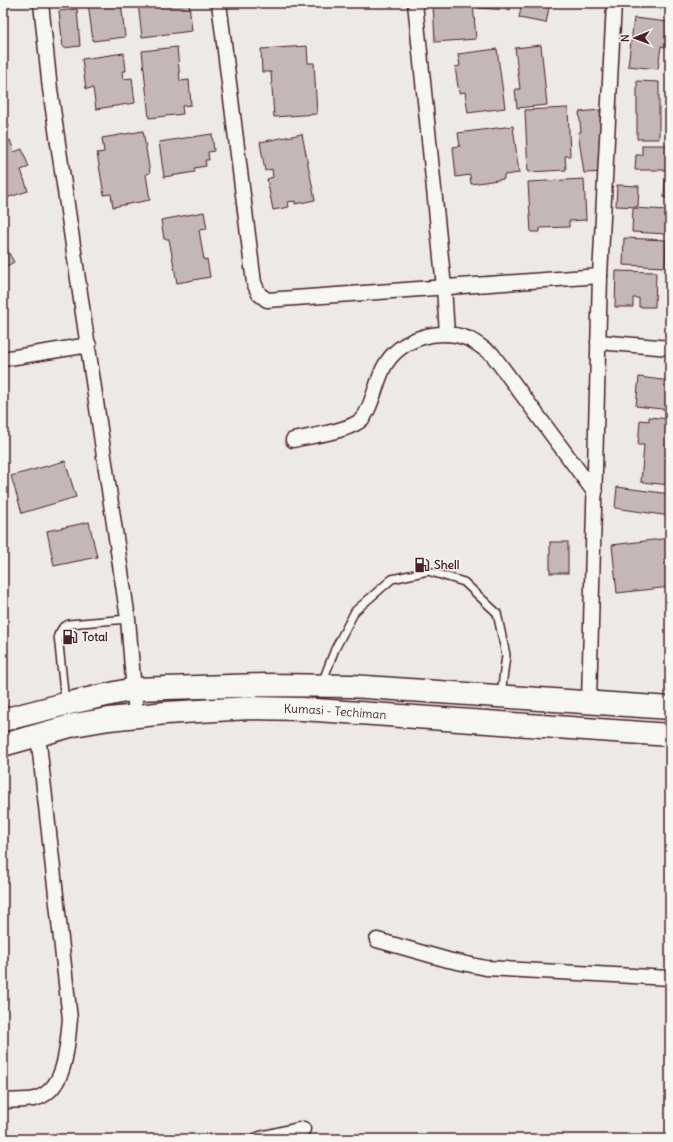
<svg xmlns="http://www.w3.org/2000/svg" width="673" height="1142" viewBox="0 0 673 1142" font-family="Delius,sans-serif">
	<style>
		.building { fill: #c4b7b7; stroke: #4a1f2b }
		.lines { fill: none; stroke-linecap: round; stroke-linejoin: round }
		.service-casing { stroke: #4a1f2b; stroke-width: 10 }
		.minor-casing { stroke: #4a1f2b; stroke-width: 17 }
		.trunk-casing { stroke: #4a1f2b; stroke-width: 25 }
		.service { stroke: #f6f6f2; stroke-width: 7 }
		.minor { stroke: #f6f6f2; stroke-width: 14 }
		.trunk { stroke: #f6f6f2; stroke-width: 22 }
		.labels { text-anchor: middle; stroke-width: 3; stroke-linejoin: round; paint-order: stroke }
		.poi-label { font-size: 12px; font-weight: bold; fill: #4a1f2b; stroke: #f6f6f2; text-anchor: start }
		.street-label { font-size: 12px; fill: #4a1f2b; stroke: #f6f6f2 }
	</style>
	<rect width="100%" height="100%" fill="#ece9e6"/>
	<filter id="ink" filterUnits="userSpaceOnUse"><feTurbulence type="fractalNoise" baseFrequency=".025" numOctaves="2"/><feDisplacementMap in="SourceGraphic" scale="8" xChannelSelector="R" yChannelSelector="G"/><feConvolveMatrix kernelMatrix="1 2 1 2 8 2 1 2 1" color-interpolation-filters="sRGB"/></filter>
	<g filter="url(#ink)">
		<g class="building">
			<polygon points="88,3 121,3 125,37 93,41"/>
			<polygon points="138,3 189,3 192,31 142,37"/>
			<polygon points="433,3 473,3 476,39 435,42"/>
			<polygon points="478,3 510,3 510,10 478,8"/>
			<polygon points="522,3 550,3 546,23 519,18"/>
			<polygon points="77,9 80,46 63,48 59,11"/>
			<polygon points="634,18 668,22 665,47 661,46 658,69 628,66"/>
			<polygon points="541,45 547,105 517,108 515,89 520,89 515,48"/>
			<polygon points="307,46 308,63 314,63 317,114 274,117 271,72 262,72 261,49"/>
			<polygon points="177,47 180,81 189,80 191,105 182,106 183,114 149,118 142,51"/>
			<polygon points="497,49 505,108 468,113 465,92 459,93 455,67 460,66 458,54"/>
			<polygon points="124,53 126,71 122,71 123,79 132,78 135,103 96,109 93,88 86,89 82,59"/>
			<polygon points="637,81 659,82 659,139 637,139"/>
			<polygon points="568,108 570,156 565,156 566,170 528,172 525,110"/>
			<polygon points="3,109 9,127 3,129"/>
			<polygon points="600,110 605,172 584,173 578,132 581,132 579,112"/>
			<polygon points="513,126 519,173 504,175 504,179 471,184 470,175 456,177 453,147 460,146 458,133"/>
			<polygon points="143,131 150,173 146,174 150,200 113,207 111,194 104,195 97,153 104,152 102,138"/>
			<polygon points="212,134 214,151 208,152 209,160 205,160 206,166 194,168 195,172 164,177 159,142"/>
			<polygon points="302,134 315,200 295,204 295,201 288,202 289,207 273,210 267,179 273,177 272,169 265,171 260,142"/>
			<polygon points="10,140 14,152 22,149 29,167 21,170 28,191 3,199 3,143"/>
			<polygon points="642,145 670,145 670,170 635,170 636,155 642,155"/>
			<polygon points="584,179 586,220 569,221 569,227 540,228 540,232 531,232 528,182"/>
			<polygon points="665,179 670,179 670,198 664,198"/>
			<polygon points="617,185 639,186 638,207 616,206"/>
			<polygon points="633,208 668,210 667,234 632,232"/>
			<polygon points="204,212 207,229 199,230 204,260 207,259 210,277 177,283 169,239 164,239 161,220"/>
			<polygon points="624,238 666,240 665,267 623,265"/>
			<polygon points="3,243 14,262 3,268"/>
			<polygon points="616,271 656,272 655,307 639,307 639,298 633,298 633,307 615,307"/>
			<polygon points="639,377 670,381 670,410 636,406"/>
			<polygon points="649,417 670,419 670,485 641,482 644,445 638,445 640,420 649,421"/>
			<polygon points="65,461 76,497 22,513 11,476"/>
			<polygon points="617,487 670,494 670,516 615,508"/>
			<polygon points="89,522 97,557 54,566 47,531"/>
			<polygon points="670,538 670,587 617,593 612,545"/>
			<rect x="550" y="542" width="18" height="31"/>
		</g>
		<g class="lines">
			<g class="service-casing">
				<g id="service">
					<polyline points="322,683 335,649 355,611 392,579 428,571 464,582 497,613 506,655 501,695"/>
					<polyline points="65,702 58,635 63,627 69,624 128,619"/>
				</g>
			</g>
			<g class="minor-casing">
				<g id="minor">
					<polyline points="41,3 50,89 128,619 136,716"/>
					<polyline points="219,3 254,283 259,294 267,300 600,276 614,3"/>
					<polyline points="415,3 444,287 447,334"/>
					<polyline points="598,342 670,348"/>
					<polyline points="3,359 89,345"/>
					<path d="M 293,440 C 310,436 352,431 363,418 C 371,409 377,380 384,367 C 400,338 438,327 469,339 C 477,343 485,350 492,354 L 595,493"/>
					<polyline points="589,702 600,276"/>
					<polyline points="377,940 448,960 486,968 670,978"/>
					<path d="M 3,1101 C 13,1100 25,1101 34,1099 C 67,1091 67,1045 70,1019 L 38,735"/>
					<polyline points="260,1139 303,1129"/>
				</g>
			</g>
			<g class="trunk-casing">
				<g id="trunk">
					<polyline points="3,720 65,704 134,689 265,685 351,686 670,708"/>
					<path id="s1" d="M 3,745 L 74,725 L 109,719 L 166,713 L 249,708 L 302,709 L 670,735"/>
				</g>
			</g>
			<use href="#service" class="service"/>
			<use href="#minor" class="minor"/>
			<use href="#trunk" class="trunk"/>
		</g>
	</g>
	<defs>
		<g id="fuel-bare" transform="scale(1.2)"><path d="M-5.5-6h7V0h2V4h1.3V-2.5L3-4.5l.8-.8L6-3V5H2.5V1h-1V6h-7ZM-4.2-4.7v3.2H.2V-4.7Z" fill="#4a1f2b" stroke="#f6f6f2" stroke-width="2.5" paint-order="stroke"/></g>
	</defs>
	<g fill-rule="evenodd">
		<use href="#fuel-bare" x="422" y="565"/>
		<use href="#fuel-bare" x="70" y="637"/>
	</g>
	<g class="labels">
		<g class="poi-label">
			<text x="434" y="569">Shell</text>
			<text x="82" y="641">Total</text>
		</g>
		<g class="street-label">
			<text dy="4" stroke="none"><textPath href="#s1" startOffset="336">Kumasi - Techiman</textPath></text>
		</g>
	</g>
	<rect width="673" height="1142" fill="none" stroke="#f6f6f2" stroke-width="16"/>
	<rect x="8" y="8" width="657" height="1126" fill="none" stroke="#4a1f2b" stroke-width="1.5" filter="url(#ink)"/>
	<g transform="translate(635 38) rotate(269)" stroke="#f6f6f2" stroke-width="3" paint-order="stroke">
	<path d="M0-3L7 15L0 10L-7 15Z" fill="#4a1f2b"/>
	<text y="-6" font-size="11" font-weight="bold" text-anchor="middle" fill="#4a1f2b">N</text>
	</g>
</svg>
